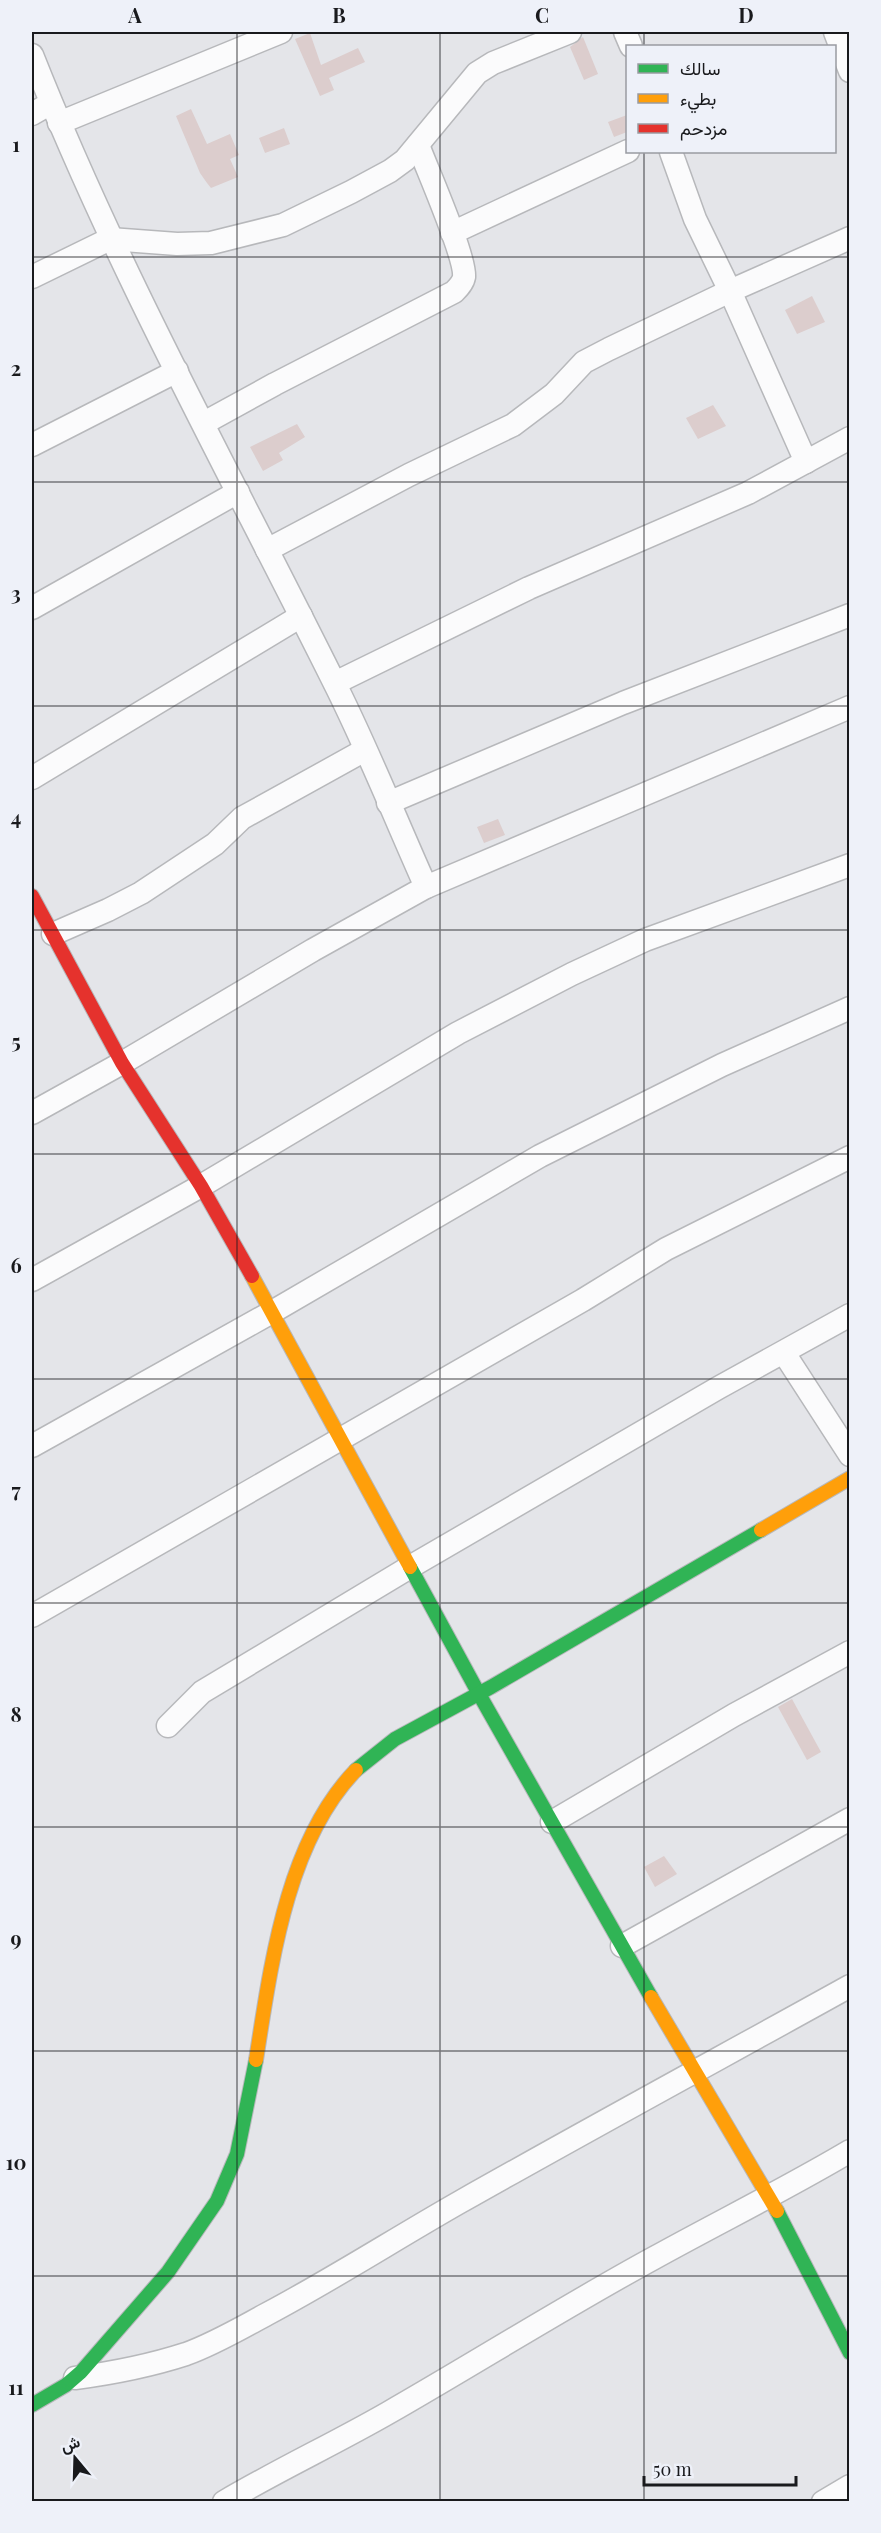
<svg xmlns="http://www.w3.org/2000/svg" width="881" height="2533" viewBox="0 0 881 2533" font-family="'Playfair Display',Vazirmatn,serif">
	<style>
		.building { fill: #dccdcd }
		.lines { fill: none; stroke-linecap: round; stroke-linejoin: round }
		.street-casing { stroke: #b7b8bb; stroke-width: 25 }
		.fast-casing { stroke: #b7b8bb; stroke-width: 16 }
		.slow-casing { stroke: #b7b8bb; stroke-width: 16 }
		.jam-casing { stroke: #b7b8bb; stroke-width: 16 }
		.street { stroke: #fbfbfc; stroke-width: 22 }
		.fast { stroke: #30b455; stroke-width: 14 }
		.slow { stroke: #ff9f0a; stroke-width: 14 }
		.jam { stroke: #e5322d; stroke-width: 14 }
		.grid { fill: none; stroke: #191a1d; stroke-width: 1.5; stroke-opacity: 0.55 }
		.neatline { fill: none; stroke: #191a1d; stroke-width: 2 }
		.grid-label { font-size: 20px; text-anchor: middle; font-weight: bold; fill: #191a1d }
	</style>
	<rect width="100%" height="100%" fill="#e4e5e9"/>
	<g class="building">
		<polygon points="310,33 321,65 358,48 365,62 329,78 334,90 320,96 295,39"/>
		<polygon points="583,37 598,74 584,80 570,47"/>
		<polygon points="191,109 207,144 230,134 239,155 230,159 238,177 211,188 207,183 200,173 176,116"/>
		<polygon points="627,115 627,132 614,137 608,122"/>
		<polygon points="284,128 290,144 265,153 259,138"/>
		<polygon points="812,296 825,322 797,334 785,310"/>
		<polygon points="713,405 726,426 698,439 686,418"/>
		<polygon points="297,424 305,437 279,453 283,460 263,471 250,447"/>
		<polygon points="498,819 505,835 484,843 477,827"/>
		<polygon points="792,1699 821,1752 807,1760 778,1707"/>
		<polygon points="664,1856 677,1874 655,1887 644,1867"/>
	</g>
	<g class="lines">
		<g class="street-casing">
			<g id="street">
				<polyline points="625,32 631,46"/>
				<polyline points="835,32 850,71"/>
				<path d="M 32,55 C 117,270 230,473 333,680 C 367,747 395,818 426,887"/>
				<polyline points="32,114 51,103"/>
				<polyline points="59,123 281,32"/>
				<polyline points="671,152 695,219 730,291 806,462"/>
				<polyline points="452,233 628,151"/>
				<polyline points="32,277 110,239 177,244 211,243 283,225 351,192 390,171 405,160 477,73 493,63 570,32"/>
				<path d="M 204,423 L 275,384 L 454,292 C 458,288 463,283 464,277 C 466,257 427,169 418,145"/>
				<polyline points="32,445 177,371"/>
				<polyline points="267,550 409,475 513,425 554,394 584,362 609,349 730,291 850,238"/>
				<polyline points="32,608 238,492"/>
				<polyline points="335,683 529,588 748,493 850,438"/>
				<polyline points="32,778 301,616"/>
				<polyline points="388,803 623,703 850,615"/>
				<polyline points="53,934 108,910 141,893 215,844 242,818 365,750"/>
				<polyline points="32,1113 122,1063 313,950 426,887 850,707"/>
				<polyline points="32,1280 201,1186 458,1033 572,974 645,940 850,865"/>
				<polyline points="784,1353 850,1455"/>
				<polyline points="32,1446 272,1312 540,1156 722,1065 850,1008"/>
				<polyline points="32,1616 583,1300 666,1249 850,1157"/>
				<polyline points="168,1726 202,1692 410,1567 718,1388 850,1315"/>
				<polyline points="552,1822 734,1715 850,1652"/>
				<polyline points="622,1946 850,1819"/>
				<path d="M 75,2378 C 113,2373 149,2366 186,2354 C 214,2344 241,2328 267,2314 C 333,2279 395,2239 460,2202 C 589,2129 720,2058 850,1986"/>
				<path d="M 224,2502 C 278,2470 334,2444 388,2413 C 477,2362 564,2307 654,2258 C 719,2222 786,2189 850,2151"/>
				<polyline points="823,2502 850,2486"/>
			</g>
		</g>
		<g class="fast-casing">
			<g id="fast">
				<polyline points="410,1567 479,1694 651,1997"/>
				<polyline points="356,1770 395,1739 491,1687 761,1530"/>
				<polyline points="777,2211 850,2353"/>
				<polyline points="32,2405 66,2385 81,2372 168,2272 217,2201 237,2154 256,2060"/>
			</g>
		</g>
		<g class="slow-casing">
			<g id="slow">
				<polyline points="252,1276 410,1567"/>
				<polyline points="761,1530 850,1478"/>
				<polyline points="651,1997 777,2211"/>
				<path d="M 256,2060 C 271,1965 286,1842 356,1770"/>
			</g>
		</g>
		<g class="jam-casing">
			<polyline id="jam" points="32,896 122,1063 201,1186 252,1276"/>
		</g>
		<use href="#street" class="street"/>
		<use href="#fast" class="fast"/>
		<use href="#slow" class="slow"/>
		<use href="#jam" class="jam"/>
	</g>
	<path class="grid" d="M 237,32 L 237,2502M 440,32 L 440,2502M 644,32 L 644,46M 644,152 L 644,2502M 32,257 L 850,257M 32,482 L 850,482M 32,706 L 850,706M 32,930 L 850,930M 32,1154 L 850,1154M 32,1379 L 850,1379M 32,1603 L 850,1603M 32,1827 L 850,1827M 32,2051 L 850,2051M 32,2276 L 850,2276"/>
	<rect width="881" height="2533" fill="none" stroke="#eef1f9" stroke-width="66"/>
	<rect x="626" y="45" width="210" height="108" fill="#eef1f9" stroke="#999ba1" stroke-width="1.5"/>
	<rect x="638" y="64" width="30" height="9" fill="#30b455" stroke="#999ba1" stroke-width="1.5"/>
	<text x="680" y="75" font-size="18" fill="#191a1d">سالك</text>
	<rect x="638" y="94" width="30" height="9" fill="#ff9f0a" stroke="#999ba1" stroke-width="1.5"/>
	<text x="680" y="105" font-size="18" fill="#191a1d">بطيء</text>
	<rect x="638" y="124" width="30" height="9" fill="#e5322d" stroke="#999ba1" stroke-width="1.5"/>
	<text x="680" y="135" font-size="18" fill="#191a1d">مزدحم</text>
	<g transform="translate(75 2458) rotate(341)" stroke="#eef1f9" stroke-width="4.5" paint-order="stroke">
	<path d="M0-4.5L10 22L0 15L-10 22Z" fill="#191a1d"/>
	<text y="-9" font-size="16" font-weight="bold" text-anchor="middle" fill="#191a1d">ش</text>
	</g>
	<path d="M644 2476v9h152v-9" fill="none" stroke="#191a1d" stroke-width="3"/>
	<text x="653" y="2476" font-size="18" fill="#191a1d" stroke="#eef1f9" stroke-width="4.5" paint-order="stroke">50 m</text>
	<rect x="33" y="33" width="815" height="2467" class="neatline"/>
	<g class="grid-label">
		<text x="135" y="23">A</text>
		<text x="339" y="23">B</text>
		<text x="542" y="23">C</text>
		<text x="746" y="23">D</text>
		<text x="16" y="152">1</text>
		<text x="16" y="376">2</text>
		<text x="16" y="601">3</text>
		<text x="16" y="825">4</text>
		<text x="16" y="1049">5</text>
		<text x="16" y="1273">6</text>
		<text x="16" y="1498">7</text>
		<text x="16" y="1722">8</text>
		<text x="16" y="1946">9</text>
		<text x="16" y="2170">10</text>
		<text x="16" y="2395">11</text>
	</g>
</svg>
